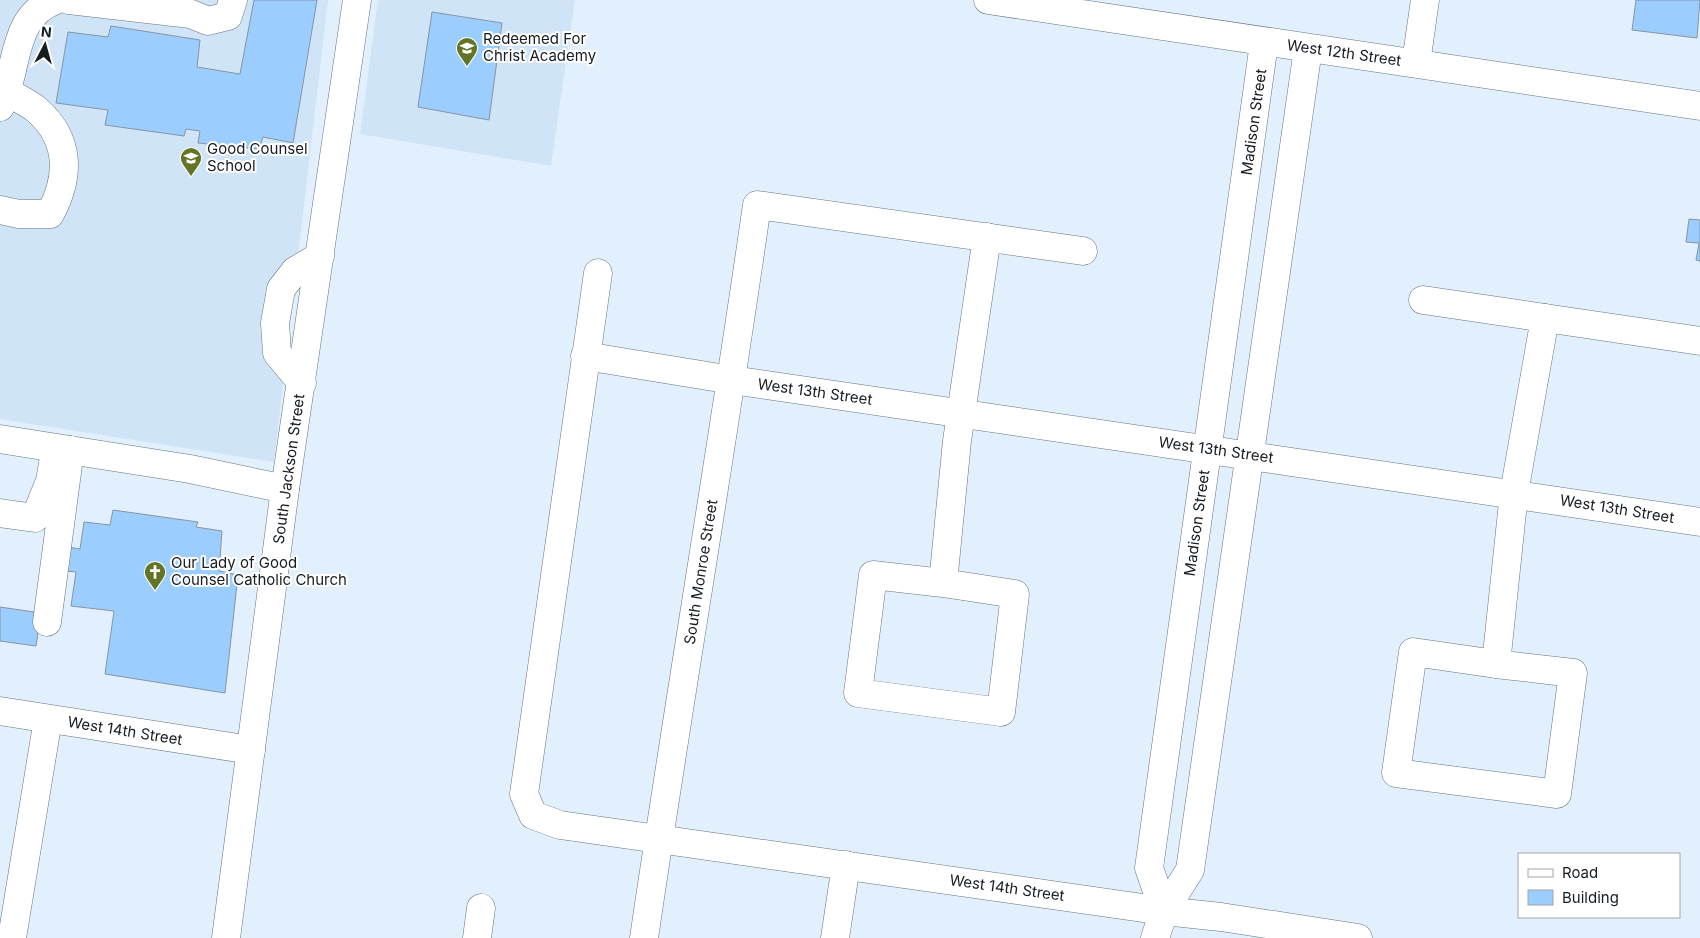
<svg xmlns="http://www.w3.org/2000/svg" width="1700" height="938" viewBox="0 0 1700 938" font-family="Inter,sans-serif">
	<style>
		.built { fill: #d0e4f8 }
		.building { fill: #9bceff; stroke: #8794a1 }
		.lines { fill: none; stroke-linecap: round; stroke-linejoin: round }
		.minor-casing { stroke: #66737f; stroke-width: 29 }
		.major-casing { stroke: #66737f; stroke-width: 29 }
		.minor { stroke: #fff; stroke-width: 28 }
		.major { stroke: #fff; stroke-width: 28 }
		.labels { text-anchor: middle; stroke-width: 4; stroke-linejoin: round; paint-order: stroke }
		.poi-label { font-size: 15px; fill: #171c21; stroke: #fff; text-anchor: start }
		.street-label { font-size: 15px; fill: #171c21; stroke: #fff }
	</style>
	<rect width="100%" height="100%" fill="#e2f0fe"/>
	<g class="built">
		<polygon points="0,0 328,0 274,462 0,419"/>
		<polygon points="378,0 575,0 551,166 360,134"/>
	</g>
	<g class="building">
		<polygon points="254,0 317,0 293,143 263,137 259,149 198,143 200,131 186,129 184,136 105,125 108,110 56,103 68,32 108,37 111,26 200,40 197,67 240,74"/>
		<polygon points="1636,0 1700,0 1697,38 1632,30"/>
		<polygon points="432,12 502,23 489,120 418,107"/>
		<polygon points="1689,219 1700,220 1700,261 1696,260 1699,243 1686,242"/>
		<polygon points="113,510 198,522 196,527 222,531 219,571 238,575 225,693 105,674 114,611 71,606 76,572 65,571 68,547 80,549 84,522 110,525"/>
		<polygon points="0,607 41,613 36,646 0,641"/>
	</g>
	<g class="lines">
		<g class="minor-casing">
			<g id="minor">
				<polyline points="69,0 191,14 208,21 228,16 233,0"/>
				<polyline points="1416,63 1425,0"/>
				<path d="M 0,107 C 19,71 10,16 56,0"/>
				<path d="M 0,210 L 19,214 L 50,214 C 70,177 71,140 37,110 C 29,103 17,98 8,92"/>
				<polyline points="598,273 524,794 533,815 560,825 1164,911 1221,917 1358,938"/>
				<polyline points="1423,300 1545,318"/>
				<polyline points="585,356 732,380 1700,522"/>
				<polyline points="302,383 277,353 275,323 281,289 295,271 320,256"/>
				<polyline points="0,439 190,469 285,489"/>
				<polyline points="0,513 35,518 50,481 54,458"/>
				<polyline points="943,583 1015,594 1001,712 858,693 873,575 943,583 957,441 987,237"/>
				<polyline points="47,622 70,450"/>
				<polyline points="1496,664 1573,673 1557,794 1396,773 1413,652 1496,664 1514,493 1545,318 1700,341"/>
				<polyline points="0,711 251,750"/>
				<polyline points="1164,911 1149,868 1264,43"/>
				<polyline points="12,938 48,719"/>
				<polyline points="226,938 285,489 357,0"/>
				<polyline points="477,938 481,908"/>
				<path d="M 644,938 C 680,693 722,450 757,205 L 1083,251"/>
				<polyline points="835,938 846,865"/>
				<polyline points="1155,938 1164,911 1190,870 1308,49"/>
			</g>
		</g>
		<g class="major-casing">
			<polyline id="major" points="988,0 1700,106"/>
		</g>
		<use href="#minor" class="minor"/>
		<use href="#major" class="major"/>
	</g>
	<defs>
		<g id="school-pin" transform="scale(1.125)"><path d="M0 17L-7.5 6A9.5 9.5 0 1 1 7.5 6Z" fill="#627525" stroke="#fff"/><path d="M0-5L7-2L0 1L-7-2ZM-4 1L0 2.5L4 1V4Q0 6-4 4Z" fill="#fff"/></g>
		<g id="church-pin" transform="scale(1.125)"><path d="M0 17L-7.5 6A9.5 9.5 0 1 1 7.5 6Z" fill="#627525" stroke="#fff"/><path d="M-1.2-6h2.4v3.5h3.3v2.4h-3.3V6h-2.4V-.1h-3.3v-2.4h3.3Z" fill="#fff"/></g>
	</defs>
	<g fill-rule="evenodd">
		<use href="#school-pin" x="467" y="48"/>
		<use href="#school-pin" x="191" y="158"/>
		<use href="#church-pin" x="155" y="572"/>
	</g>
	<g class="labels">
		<g class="poi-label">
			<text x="483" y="44">Redeemed For<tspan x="483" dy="17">Christ Academy</tspan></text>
			<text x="207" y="154">Good Counsel<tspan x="207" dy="17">School</tspan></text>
			<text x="171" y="568">Our Lady of Good<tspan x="171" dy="17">Counsel Catholic Church</tspan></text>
		</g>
		<g class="street-label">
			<text transform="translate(1344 53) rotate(8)" y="5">West 12th Street</text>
			<text transform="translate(1254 122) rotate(-82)" y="5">Madison Street</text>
			<text transform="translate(815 392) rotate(8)" y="5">West 13th Street</text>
			<text transform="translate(1216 450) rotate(8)" y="5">West 13th Street</text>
			<text transform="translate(289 469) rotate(-82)" y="5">South Jackson Street</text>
			<text transform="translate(1617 509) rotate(9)" y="5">West 13th Street</text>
			<text transform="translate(1197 523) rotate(-82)" y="5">Madison Street</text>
			<text transform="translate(701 572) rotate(-81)" y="5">South Monroe Street</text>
			<text transform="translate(125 731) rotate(9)" y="5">West 14th Street</text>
			<text transform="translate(1007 888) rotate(8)" y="5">West 14th Street</text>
		</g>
	</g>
	<rect x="1518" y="853" width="162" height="65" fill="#ffffff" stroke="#a2a4a6"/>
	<rect x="1528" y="869" width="25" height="8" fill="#ffffff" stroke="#a2a4a6"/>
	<text x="1562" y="878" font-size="15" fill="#171c21">Road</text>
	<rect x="1528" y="890" width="25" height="15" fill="#9bceff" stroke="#a2a4a6"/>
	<text x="1562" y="903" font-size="15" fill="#171c21">Building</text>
	<g transform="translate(45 45) rotate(6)" stroke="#ffffff" stroke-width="4" paint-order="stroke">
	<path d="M0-4L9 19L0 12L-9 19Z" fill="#171c21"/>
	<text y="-8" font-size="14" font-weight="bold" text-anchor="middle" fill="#171c21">N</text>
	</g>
</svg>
